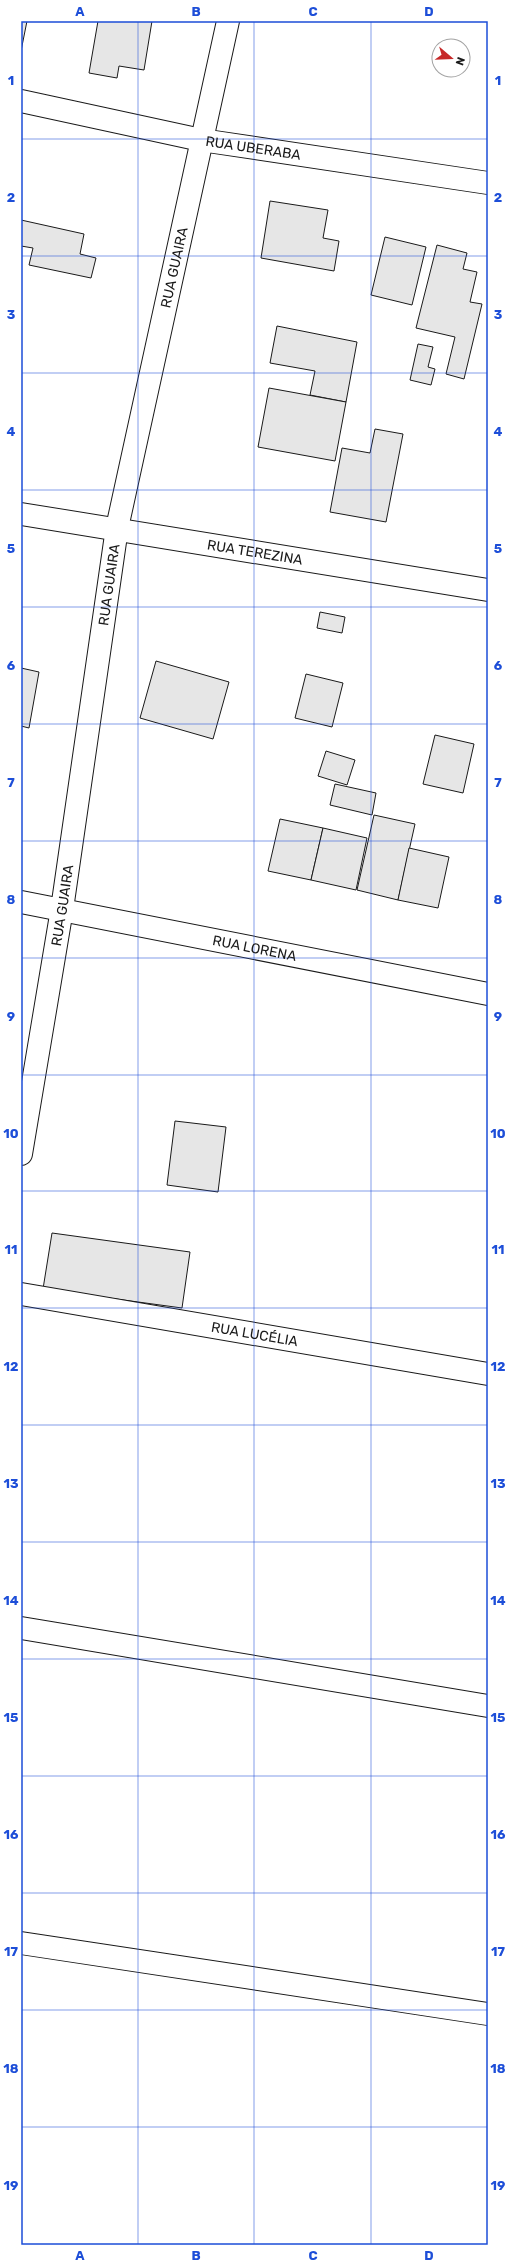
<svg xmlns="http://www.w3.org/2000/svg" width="509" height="2266" viewBox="0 0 509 2266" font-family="Rubik,sans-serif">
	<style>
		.building { fill: #e6e6e6; stroke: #1a1a1a }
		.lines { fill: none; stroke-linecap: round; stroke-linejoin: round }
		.minor-casing { stroke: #1a1a1a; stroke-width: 24 }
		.minor { stroke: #fff; stroke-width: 22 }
		.grid { fill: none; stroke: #1d4ed8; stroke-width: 1; stroke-opacity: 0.55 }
		.labels { text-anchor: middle; stroke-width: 3; stroke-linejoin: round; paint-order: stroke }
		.street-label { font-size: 14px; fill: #1a1a1a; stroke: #fff }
		.neatline { fill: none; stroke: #1d4ed8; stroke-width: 1.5 }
		.grid-label { font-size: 13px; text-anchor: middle; font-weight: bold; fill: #1d4ed8 }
	</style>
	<rect width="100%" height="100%" fill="#fff"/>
	<g class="building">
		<polygon points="21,21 27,21 21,51"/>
		<polygon points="98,21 152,21 144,70 119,66 117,78 89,73"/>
		<polygon points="270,201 328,210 323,238 339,241 334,271 261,258"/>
		<polygon points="21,220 84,234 80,254 96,258 91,278 29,265 33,248 21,246"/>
		<polygon points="385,237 426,247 412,305 371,295"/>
		<polygon points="437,245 467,253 463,269 477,272 470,302 482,304 464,379 446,374 455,337 416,328"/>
		<polygon points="277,326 357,342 346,402 310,395 315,371 270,363"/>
		<polygon points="418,344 433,347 428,367 435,369 431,385 410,380"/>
		<polygon points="269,388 346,402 335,461 258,447"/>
		<polygon points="375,429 403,434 386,522 330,512 342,448 370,453"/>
		<polygon points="320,612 345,617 342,633 317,628"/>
		<polygon points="156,661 229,682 213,739 140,718"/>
		<polygon points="21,668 39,672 29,728 21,726"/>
		<polygon points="306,674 343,683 332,727 295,718"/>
		<polygon points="435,735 474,744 463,793 423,784"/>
		<polygon points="326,751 355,760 347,785 318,776"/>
		<polygon points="335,784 376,793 372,815 330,805"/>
		<polygon points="374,815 415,824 398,900 357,890"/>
		<polygon points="280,819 323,828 311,880 268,871"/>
		<polygon points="323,828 367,838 356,890 311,880"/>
		<polygon points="409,848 449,857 438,908 398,900"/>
		<polygon points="175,1121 226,1127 218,1192 167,1185"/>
		<polygon points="52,1233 190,1252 182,1308 43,1289"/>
	</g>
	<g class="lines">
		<g class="minor-casing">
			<g id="minor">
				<path id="s1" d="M 21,101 L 201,140 L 488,183"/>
				<path id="s2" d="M 21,514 L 488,590"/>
				<path id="s3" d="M 21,902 L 488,994"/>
				<path id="s4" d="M 21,1154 L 62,909 L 117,528 L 228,21"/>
				<path id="s5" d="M 21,1294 L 488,1374"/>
				<polyline points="21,1628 488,1706"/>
				<polyline points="21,1943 488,2014"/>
			</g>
		</g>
		<use href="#minor" class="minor"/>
	</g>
	<path class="grid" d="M 138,21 L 138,2245M 254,21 L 254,2245M 371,21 L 371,2245M 21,139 L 488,139M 21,256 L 488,256M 21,373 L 488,373M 21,490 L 488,490M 21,607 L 488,607M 21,724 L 488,724M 21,841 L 488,841M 21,958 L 488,958M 21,1075 L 488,1075M 21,1191 L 488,1191M 21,1308 L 488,1308M 21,1425 L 488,1425M 21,1542 L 488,1542M 21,1659 L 488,1659M 21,1776 L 488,1776M 21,1893 L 488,1893M 21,2010 L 488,2010M 21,2127 L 488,2127"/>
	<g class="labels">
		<g class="street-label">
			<text dy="5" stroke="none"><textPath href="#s1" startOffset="237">RUA UBERABA</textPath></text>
			<text dy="5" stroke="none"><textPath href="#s4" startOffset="900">RUA GUAIRA</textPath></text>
			<text dy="5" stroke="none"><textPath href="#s2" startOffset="237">RUA TEREZINA</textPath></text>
			<text dy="5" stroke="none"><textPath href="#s4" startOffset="576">RUA GUAIRA</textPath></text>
			<text dy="5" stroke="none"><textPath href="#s4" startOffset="252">RUA GUAIRA</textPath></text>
			<text dy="5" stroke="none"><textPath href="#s3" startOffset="238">RUA LORENA</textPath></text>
			<text dy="5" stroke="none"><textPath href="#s5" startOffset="237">RUA LUCÉLIA</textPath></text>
		</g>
	</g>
	<rect width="509" height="2266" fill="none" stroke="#ffffff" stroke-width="44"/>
	<g transform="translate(451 58) rotate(109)"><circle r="19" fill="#ffffff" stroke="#a3a3a3"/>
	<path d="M0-3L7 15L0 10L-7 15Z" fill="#c62828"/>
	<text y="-6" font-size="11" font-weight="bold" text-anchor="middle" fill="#1a1a1a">N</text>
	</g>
	<rect x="22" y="22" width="465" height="2222" class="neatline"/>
	<g class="grid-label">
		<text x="80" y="16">A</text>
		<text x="196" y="16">B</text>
		<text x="313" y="16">C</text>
		<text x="429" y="16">D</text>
		<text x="11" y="85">1</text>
		<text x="498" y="85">1</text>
		<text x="11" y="202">2</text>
		<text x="498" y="202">2</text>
		<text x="11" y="319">3</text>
		<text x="498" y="319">3</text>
		<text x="11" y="436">4</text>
		<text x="498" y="436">4</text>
		<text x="11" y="553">5</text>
		<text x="498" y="553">5</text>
		<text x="11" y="670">6</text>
		<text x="498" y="670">6</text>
		<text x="11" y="787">7</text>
		<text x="498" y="787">7</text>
		<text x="11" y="904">8</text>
		<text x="498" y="904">8</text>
		<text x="11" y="1021">9</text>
		<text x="498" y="1021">9</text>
		<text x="11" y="1138">10</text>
		<text x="498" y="1138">10</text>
		<text x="11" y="1254">11</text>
		<text x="498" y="1254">11</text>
		<text x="11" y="1371">12</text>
		<text x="498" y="1371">12</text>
		<text x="11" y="1488">13</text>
		<text x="498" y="1488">13</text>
		<text x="11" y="1605">14</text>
		<text x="498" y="1605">14</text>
		<text x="11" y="1722">15</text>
		<text x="498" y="1722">15</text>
		<text x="11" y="1839">16</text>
		<text x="498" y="1839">16</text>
		<text x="11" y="1956">17</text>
		<text x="498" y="1956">17</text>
		<text x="11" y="2073">18</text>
		<text x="498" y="2073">18</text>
		<text x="11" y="2190">19</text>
		<text x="498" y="2190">19</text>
		<text x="80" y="2260">A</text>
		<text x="196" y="2260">B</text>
		<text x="313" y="2260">C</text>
		<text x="429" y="2260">D</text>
	</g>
</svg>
